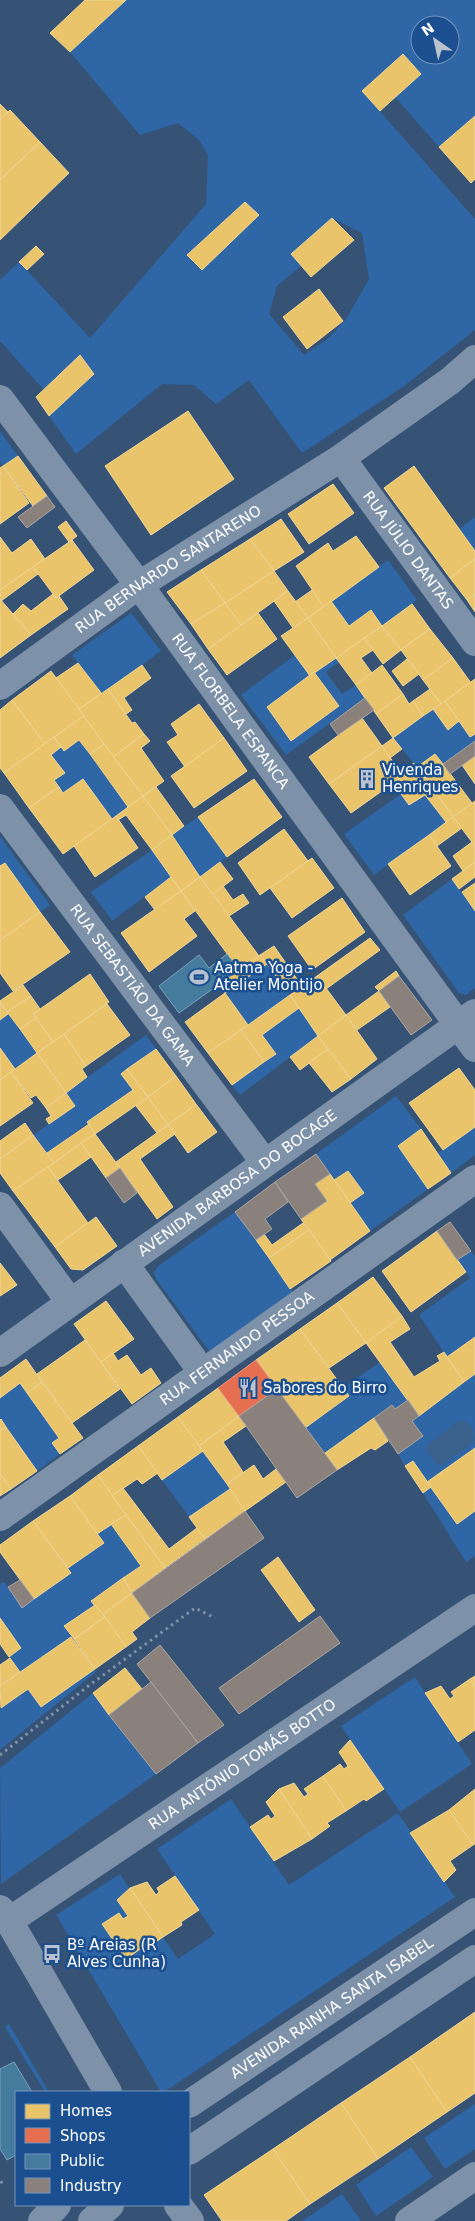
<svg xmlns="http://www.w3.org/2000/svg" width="475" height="2221" viewBox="0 0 475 2221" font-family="'DejaVu Sans',sans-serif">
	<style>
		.green { fill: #2f66a5; fill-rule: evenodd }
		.water { fill: #3b618d }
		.homes { fill: #e9c46a; stroke: #f0d697 }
		.shops { fill: #e76f51; stroke: #ee9a85 }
		.public { fill: #457b9d; stroke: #7da3ba }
		.industry { fill: #8a817c; stroke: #ada7a3 }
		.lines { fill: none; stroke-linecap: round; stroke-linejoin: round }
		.path { stroke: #7d92a8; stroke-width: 3; stroke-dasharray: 2.5 4; stroke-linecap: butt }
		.minor { stroke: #7d92a8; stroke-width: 28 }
		.labels { text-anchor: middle; stroke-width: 5; stroke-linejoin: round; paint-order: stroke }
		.street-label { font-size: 15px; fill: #fff; stroke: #1b4f8f }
		.poi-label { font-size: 15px; fill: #fff; stroke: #1b4f8f; text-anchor: start }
	</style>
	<rect width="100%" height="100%" fill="#365274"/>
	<g class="green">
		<path d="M 126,0 L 475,0 L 475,116 L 439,147 L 395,97 L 421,74 L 403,54 L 362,91 L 475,219 L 475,330 L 404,386 L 302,453 L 249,380 L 216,404 L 194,385 L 162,384 L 76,454 L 49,416 L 93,374 L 44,390 L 0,341 L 0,280 L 19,262 L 90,338 L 206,204 L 208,155 L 199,140 L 178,123 L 140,135 L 70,52 ZM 420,25 L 450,25 L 450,55 L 420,55 ZM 245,202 L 258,216 L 201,270 L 187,255 ZM 332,218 L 362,233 L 369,279 L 346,319 L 329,338 L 304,355 L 269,314 L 277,286 L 301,266 L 291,254 Z"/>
		<polygon points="0,431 18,456 3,466 0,462"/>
		<polygon points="475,517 475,551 459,529"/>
		<polygon points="388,560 417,600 382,626 371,610 349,626 331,601"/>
		<polygon points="131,613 161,651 102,694 72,655"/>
		<polygon points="295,655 310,676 267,707 292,741 339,706 314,672 336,658 339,662 326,672 342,694 356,685 365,698 286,755 241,695"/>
		<polygon points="433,709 448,730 459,721 475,734 475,741 443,764 435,754 417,767 393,738"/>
		<polygon points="79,740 128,807 112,819 63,793 54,780 64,773 51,755 61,747 64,751"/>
		<polygon points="401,794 409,805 425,795 446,822 374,875 344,834"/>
		<polygon points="198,817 227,857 200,877 172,835"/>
		<polygon points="0,836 50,905 40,912 5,863 0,866"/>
		<polygon points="152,850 171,877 112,921 91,892"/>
		<polygon points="452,879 475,911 475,988 466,995 459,993 403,915"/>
		<polygon points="267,964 290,995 248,1025 225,993"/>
		<polygon points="299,1008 318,1036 240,1095 232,1085 276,1054 262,1035"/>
		<polygon points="8,1014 37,1053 15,1069 0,1048 0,1020"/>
		<polygon points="146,1035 156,1049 121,1074 133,1090 47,1153 33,1135 75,1106 66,1093"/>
		<polygon points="396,1096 421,1129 398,1146 428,1189 370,1231 350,1203 364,1193 348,1171 334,1180 316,1154"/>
		<polygon points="475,1127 475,1155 451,1173 438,1153"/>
		<polygon points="235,1212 293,1292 210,1352 156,1279 154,1272 158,1266"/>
		<polygon points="471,1251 475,1256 475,1337 447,1357 419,1315 470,1278 457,1260"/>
		<polygon points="380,1362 408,1400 395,1409 392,1405 325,1453 305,1428 349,1397 343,1388"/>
		<polygon points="475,1374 475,1448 427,1482 413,1461 405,1466 398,1454 422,1436 412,1421"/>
		<polygon points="20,1383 59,1438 60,1454 37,1471 0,1420 0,1398"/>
		<polygon points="203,1451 230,1489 189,1517 162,1480"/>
		<polygon points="431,1487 457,1524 475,1511 475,1556 466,1562 423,1493"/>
		<polygon points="111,1524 141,1566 91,1600 95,1605 64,1626 71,1637 20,1672 9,1657 21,1648 0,1618 0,1584 4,1582 22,1607 71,1573 68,1568 104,1543 97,1534"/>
		<polygon points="95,1669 96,1672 0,1750 0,1709 28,1689 41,1707"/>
		<polygon points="415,1677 472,1764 400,1812 341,1726"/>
		<polygon points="93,1693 156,1774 1,1884 0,1768"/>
		<polygon points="231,1799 289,1885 398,1813 455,1897 164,2092 161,2092 56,1915 120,1874 129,1888 117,1901 128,1916 102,1925 126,1958 143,1947 145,1950 163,1937 178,1959 215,1934 157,1849"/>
		<polygon points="9,2024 49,2092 45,2092 5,2027"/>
		<polygon points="475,2104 475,2149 445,2169 424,2138"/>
		<polygon points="411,2147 433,2177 376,2216 356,2185"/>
		<polygon points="342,2194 361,2221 302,2221"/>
	</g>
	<path class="water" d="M 463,1420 C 472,1424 475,1433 474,1442 L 445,1463 L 437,1465 L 425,1449 L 426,1446 L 459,1421 Z"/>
	<g class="homes">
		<polygon points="85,0 126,0 70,52 50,33"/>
		<polygon points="403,54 421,74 380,111 362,91"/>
		<polygon points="0,104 8,112 0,119"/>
		<polygon points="10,110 40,142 0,180 0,119"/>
		<polygon points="475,116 475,179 471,183 439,147"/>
		<polygon points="40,142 69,173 0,240 0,180"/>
		<polygon points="245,202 259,215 202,270 187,255"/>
		<polygon points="332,218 354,240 311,277 291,254"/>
		<polygon points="36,246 44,254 27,270 19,262"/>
		<polygon points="319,289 343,321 307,349 283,317"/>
		<polygon points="80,355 94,374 49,416 36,397"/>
		<polygon points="188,411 234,479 151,535 105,466"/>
		<polygon points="18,456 47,496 33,506 3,466"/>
		<polygon points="3,466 29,503 0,524 0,468"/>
		<polygon points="414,466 475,551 475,559 450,578 384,488"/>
		<polygon points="333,484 354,513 309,544 288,514"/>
		<polygon points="281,519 304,552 274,571 250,539"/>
		<polygon points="66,521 77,536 69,542 58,527"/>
		<polygon points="356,536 379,567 324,607 296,566 328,543 333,551"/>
		<polygon points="0,537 12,553 31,539 45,559 0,590"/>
		<polygon points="250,539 274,571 225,603 201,570"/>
		<polygon points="72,540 94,570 56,598 33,567"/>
		<polygon points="475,559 475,594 467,600 450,578"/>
		<polygon points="33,567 38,574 1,601 0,590"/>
		<polygon points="201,570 225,603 191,624 167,592"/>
		<polygon points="274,571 288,591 241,625 225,603"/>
		<polygon points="312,590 324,607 308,618 295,602"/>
		<polygon points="288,591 308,618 293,628 274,601"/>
		<polygon points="53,594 56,598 59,596 68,609 31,635 13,614 23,604 31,611"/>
		<polygon points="475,594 475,612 467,600"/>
		<polygon points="0,599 31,635 0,658"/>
		<polygon points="331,601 349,626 371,610 382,626 336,658 308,618"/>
		<polygon points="225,603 241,625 208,649 191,624"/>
		<polygon points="412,604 430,629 401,650 382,626"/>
		<polygon points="258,613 277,639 227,675 208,649"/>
		<polygon points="308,618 336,658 310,676 281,636"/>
		<polygon points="382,626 401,650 383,664 364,638"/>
		<polygon points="430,629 453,658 423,680 401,650"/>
		<polygon points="364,638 373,650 361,658 372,673 356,685 336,658"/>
		<polygon points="453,658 471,683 441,704 423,680"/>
		<polygon points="407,659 419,674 403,686 392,671"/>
		<polygon points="78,663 102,694 79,709 56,678"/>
		<polygon points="142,665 151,678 124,698 132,710 126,714 108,689"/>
		<polygon points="382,665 403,694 376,714 356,685"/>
		<polygon points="51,671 84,716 45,744 12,700"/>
		<polygon points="314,672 339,706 291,741 267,707"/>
		<polygon points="475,679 475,734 470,737 445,701"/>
		<polygon points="108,689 132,723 135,722 144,734 113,757 79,709"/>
		<polygon points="430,689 441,704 423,716 413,701"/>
		<polygon points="403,694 409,704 413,701 423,716 393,738 376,714"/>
		<polygon points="12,700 45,744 4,773 0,768 0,710"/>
		<polygon points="445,701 459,721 448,730 433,709"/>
		<polygon points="199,704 224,738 185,767 167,742 178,735 171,724"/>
		<polygon points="84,716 104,744 90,754 79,740 64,751 54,737"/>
		<polygon points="362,718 382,746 329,784 309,757"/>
		<polygon points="144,734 150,741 141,748 164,781 143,796 113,757"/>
		<polygon points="54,737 61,747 51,755 65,773 54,780 59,787 29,808 4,773"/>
		<polygon points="224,738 247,771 194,808 171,776"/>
		<polygon points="393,738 402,749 390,758 382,746"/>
		<polygon points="104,744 143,796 128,807 90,754"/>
		<polygon points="382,746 403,776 351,813 329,784"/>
		<polygon points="435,754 443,764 425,777 417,767"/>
		<polygon points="475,756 475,784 462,765"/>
		<polygon points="414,763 425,777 401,794 393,783 403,776 401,773"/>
		<polygon points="443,764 472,803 453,817 425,777"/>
		<polygon points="425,777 453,817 446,822 425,795 409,805 401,794"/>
		<polygon points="83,779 112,819 63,854 29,808 59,787 63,793"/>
		<polygon points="254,779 282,817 227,857 198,817"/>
		<polygon points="156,787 184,826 172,835 143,796"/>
		<polygon points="143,796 172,835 152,850 126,815 118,820 116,816"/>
		<polygon points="475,801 475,846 453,817"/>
		<polygon points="116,816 138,848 95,877 74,846"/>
		<polygon points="453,817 462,828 437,846 429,835"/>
		<polygon points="284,829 308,861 260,895 238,863"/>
		<polygon points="172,835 200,877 181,891 152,850"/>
		<polygon points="429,835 451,866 410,895 388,864"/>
		<polygon points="472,842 475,846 475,862 463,871 453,856"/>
		<polygon points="312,858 334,888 292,918 270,888"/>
		<polygon points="220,862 233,879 213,894 200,877"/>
		<polygon points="475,862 475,877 459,889 452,879"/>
		<polygon points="5,863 40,912 0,940 0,866"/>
		<polygon points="171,877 181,891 155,910 145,897"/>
		<polygon points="200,877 259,956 239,970 181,891"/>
		<polygon points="475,883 475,911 462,892"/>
		<polygon points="223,886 233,900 243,894 249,903 229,916 213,894"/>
		<polygon points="181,891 195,911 184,919 197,936 149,972 121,933"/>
		<polygon points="342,898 365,932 312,970 288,936"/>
		<polygon points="40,912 70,952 13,991 0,973 0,940"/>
		<polygon points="370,938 380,950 326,989 317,976"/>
		<polygon points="274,946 297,979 285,988 260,955"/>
		<polygon points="260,955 267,964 225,993 219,984"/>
		<polygon points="396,971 399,976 379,991 375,987"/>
		<polygon points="90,974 109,1002 53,1042 33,1014"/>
		<polygon points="317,976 346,1015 318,1036 290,995"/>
		<polygon points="23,985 31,996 7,1012 0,1001"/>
		<polygon points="379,991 390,1007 357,1030 346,1015"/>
		<polygon points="225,993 248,1025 208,1053 185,1022"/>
		<polygon points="290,995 299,1008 262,1035 276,1054 264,1062 241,1030"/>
		<polygon points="31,996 40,1009 33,1014 36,1018 20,1029 7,1012"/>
		<polygon points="0,1002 8,1014 0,1020"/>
		<polygon points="107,1004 130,1035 86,1066 64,1034"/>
		<polygon points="346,1015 377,1059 351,1079 318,1036"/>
		<polygon points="36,1018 53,1042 37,1053 20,1029"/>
		<polygon points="241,1030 264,1062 232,1085 208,1053"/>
		<polygon points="64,1034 86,1066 82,1069 87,1077 66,1093 37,1053"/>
		<polygon points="318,1036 328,1049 300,1070 290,1057"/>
		<polygon points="0,1048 15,1069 0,1080"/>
		<polygon points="156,1049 176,1076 148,1097 127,1069"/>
		<polygon points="328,1049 351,1079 332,1092 309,1063"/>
		<polygon points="37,1053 66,1093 46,1108 36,1095 31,1098 11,1072"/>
		<polygon points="459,1068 475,1090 475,1127 443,1150 409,1103"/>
		<polygon points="127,1069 148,1097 95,1134 87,1122 133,1090 121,1074"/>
		<polygon points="11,1072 33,1103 0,1126 0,1080"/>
		<polygon points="176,1076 196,1104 168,1125 148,1097"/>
		<polygon points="66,1093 75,1106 49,1124 46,1119 51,1116 46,1108"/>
		<polygon points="148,1097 168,1125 157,1133 136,1106"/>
		<polygon points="196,1104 217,1132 188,1153 168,1125"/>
		<polygon points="25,1123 33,1135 0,1159 0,1141"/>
		<polygon points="89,1124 95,1134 54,1163 47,1153"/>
		<polygon points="168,1125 175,1134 140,1159 173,1207 157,1219 116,1162"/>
		<polygon points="421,1129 451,1173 428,1189 398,1146"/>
		<polygon points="95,1134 120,1168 106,1178 81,1143"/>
		<polygon points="33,1135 54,1163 13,1191 0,1173 0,1159"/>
		<polygon points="81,1143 91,1157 58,1180 48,1167"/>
		<polygon points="48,1167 88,1223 55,1247 13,1191"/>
		<polygon points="348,1171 364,1193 350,1203 334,1180"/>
		<polygon points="330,1174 370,1231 330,1260 301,1219 327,1201 315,1184"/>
		<polygon points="96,1217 117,1246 83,1270 71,1269 55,1247"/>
		<polygon points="303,1223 309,1230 269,1258 256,1240 264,1234 272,1245"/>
		<polygon points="309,1230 331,1261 290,1289 269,1258"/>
		<polygon points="437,1231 466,1272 411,1312 382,1271"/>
		<polygon points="0,1263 17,1285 0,1296"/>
		<polygon points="373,1277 402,1316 366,1343 337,1303"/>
		<polygon points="106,1301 134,1339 101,1362 74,1324"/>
		<polygon points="337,1303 366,1343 329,1368 300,1329"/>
		<polygon points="402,1316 410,1329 390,1342 414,1377 440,1361 437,1356 444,1352 464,1382 419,1416 366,1343"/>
		<polygon points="300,1329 349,1396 305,1428 256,1360"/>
		<polygon points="475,1337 475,1374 464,1382 447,1357"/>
		<polygon points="85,1340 120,1389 72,1423 37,1374"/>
		<polygon points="113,1353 118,1361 127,1355 141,1375 151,1368 161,1383 132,1404 101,1362"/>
		<polygon points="26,1359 42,1382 27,1393 20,1383 0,1398 0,1378"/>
		<polygon points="42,1382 83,1438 60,1454 52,1443 59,1438 27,1393"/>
		<polygon points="218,1388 239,1416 199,1446 178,1417"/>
		<polygon points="239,1416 246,1426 223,1442 243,1472 227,1484 199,1446"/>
		<polygon points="178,1417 203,1451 162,1480 138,1446"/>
		<polygon points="374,1418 388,1441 375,1450 371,1448 337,1470 325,1453"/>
		<polygon points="1,1419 6,1427 0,1431 0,1420"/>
		<polygon points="6,1427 37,1471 11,1489 0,1474 0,1431"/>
		<polygon points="138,1446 158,1473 142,1484 137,1479 112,1496 98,1475"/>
		<polygon points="475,1448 475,1511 457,1524 427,1482"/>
		<polygon points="413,1461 431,1487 423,1493 405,1466"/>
		<polygon points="254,1465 263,1479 276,1469 286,1482 245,1511 227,1484"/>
		<polygon points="0,1474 11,1489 0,1496"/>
		<polygon points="98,1475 126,1515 97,1534 70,1496"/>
		<polygon points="123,1488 169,1549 197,1528 205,1539 165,1568 112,1496"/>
		<polygon points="230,1489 245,1511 205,1539 189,1517"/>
		<polygon points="70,1496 104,1543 68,1568 33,1521"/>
		<polygon points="126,1515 165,1568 132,1593 123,1578 141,1566 111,1524"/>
		<polygon points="33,1521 71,1573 34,1599 0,1552 0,1545"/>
		<polygon points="278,1557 315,1610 299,1622 261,1570"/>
		<polygon points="123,1578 132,1593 102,1615 91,1601"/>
		<polygon points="132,1593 150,1618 132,1632 137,1639 126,1647 102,1615"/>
		<polygon points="95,1605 105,1617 74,1639 64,1626"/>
		<polygon points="105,1617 126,1647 95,1669 74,1639"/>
		<polygon points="0,1618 21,1648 9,1657 0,1644"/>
		<polygon points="71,1637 95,1669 41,1707 28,1689 1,1708 0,1686"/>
		<polygon points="10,1658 20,1672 0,1686 0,1665"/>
		<polygon points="125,1668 142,1689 109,1715 93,1693"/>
		<polygon points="475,1676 475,1687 470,1679"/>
		<polygon points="470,1679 475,1687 475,1730 458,1742 425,1693 441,1686 450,1699 454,1696 451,1692"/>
		<polygon points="350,1740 384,1789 366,1801 364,1799 346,1811 323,1776 340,1764 344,1769 348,1766 339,1752"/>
		<polygon points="323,1776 346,1811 327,1823 330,1826 312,1839 279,1789 294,1783 304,1797 308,1794 304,1789"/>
		<polygon points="279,1789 312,1839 274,1861 250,1827 268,1815 271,1819 275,1816 266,1802"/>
		<polygon points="475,1789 475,1844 473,1845 449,1810"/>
		<polygon points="449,1810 473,1845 450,1861 456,1870 444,1882 410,1833"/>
		<polygon points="175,1876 199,1910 181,1922 182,1925 163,1937 130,1888 147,1882 156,1895 159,1892 157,1888"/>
		<polygon points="130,1888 163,1937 145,1950 143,1947 126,1959 102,1924 119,1913 123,1919 128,1916 117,1900"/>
		<polygon points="475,2012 475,2093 447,2112 410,2057"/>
		<polygon points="410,2057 447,2112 378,2159 341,2103"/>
		<polygon points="341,2103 378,2159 310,2204 273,2149"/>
		<polygon points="273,2149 310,2204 286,2221 222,2221 204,2195"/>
	</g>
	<polygon class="shops" points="256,1360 277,1389 239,1416 218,1388"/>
	<g class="public">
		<polygon points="227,954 239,970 179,1013 159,986 199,955 209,968"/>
		<polygon points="14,2062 32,2092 16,2092 16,2155 7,2160 0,2149 0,2069"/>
	</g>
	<g class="industry">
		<polygon points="47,496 55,507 27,528 18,517"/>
		<polygon points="365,698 374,710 338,735 330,724"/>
		<polygon points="475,741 475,756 450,774 443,764"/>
		<polygon points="399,976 432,1020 411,1035 379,991"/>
		<polygon points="316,1154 330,1174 315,1184 327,1201 301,1219 275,1182"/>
		<polygon points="120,1168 137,1193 124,1203 106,1178"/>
		<polygon points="275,1182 288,1202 265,1219 272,1229 256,1240 235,1212"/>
		<polygon points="450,1222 471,1251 457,1260 437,1231"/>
		<polygon points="277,1389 337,1470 297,1498 239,1416"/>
		<polygon points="408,1400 419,1416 412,1421 423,1436 398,1454 374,1418 392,1405 395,1409"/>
		<polygon points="245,1511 264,1538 150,1618 132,1593"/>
		<polygon points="20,1580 34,1599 22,1608 8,1587"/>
		<polygon points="320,1616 340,1643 239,1714 219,1688"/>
		<polygon points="160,1645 224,1725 198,1743 137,1664"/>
		<polygon points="151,1682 198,1743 156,1774 109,1715"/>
	</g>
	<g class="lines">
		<g class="path">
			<polyline points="0,1755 91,1684 195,1608 215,1618"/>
			<polyline points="1,2181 3,2186"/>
		</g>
		<g class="minor">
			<path id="s1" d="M 0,399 L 139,585 L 475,1048"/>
			<path id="s2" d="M 341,458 L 475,642"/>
			<path id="s3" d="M 0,686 L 139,585 L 341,458 L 450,381 L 475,359"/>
			<path id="s4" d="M 0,808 L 265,1163"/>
			<polyline points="0,1206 70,1302"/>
			<polyline points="124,1263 203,1373"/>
			<path id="s5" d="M 0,1353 L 475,1013"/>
			<path id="s6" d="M 0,1517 L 475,1179"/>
			<polyline points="0,1909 9,1921 108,2092"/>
			<path id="s7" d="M 9,1921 L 475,1608"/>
			<path id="s8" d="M 189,2104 L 475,1912"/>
			<polyline points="189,2151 475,1959"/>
			<polyline points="178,2205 190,2221"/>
			<polyline points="42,2221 57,2205"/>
			<polyline points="92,2221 110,2205"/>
			<polyline points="409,2221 475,2176"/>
		</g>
	</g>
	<defs>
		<g id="building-bare" transform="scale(1.5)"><path d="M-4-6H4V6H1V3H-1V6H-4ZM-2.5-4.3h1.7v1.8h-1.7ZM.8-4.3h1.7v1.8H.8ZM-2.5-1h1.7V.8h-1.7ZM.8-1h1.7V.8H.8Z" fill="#b9c2ce" stroke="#1b4f8f" stroke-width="2.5" paint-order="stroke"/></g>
		<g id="stadium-bare" transform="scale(1.5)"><path d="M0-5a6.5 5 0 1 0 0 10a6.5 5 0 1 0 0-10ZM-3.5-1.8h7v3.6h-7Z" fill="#b9c2ce" stroke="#1b4f8f" stroke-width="2.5" paint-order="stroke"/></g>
		<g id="restaurant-bare" transform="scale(1.5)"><path d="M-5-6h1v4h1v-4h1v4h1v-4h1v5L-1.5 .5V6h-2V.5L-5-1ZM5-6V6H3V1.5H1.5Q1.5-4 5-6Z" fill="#b9c2ce" stroke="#1b4f8f" stroke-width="2.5" paint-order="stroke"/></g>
		<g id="bus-bare" transform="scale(1.5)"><path d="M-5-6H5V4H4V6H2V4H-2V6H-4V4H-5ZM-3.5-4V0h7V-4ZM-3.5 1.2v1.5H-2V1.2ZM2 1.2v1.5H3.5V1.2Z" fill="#b9c2ce" stroke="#1b4f8f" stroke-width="2.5" paint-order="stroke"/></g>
	</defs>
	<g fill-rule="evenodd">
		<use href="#building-bare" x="367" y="779"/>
		<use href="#stadium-bare" x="199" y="977"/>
		<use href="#restaurant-bare" x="248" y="1388"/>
		<use href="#bus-bare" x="52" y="1954"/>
	</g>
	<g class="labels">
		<g class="street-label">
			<text dy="5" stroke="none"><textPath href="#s2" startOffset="114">RUA JÚLIO DANTAS</textPath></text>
			<text dy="5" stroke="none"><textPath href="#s3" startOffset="205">RUA BERNARDO SANTARENO</textPath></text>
			<text dy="5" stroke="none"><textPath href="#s1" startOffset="388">RUA FLORBELA ESPANCA</textPath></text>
			<text dy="5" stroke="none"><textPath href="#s4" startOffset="221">RUA SEBASTIÃO DA GAMA</textPath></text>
			<text dy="5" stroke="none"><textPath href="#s5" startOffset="292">AVENIDA BARBOSA DO BOCAGE</textPath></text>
			<text dy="5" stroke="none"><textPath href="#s6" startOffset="291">RUA FERNANDO PESSOA</textPath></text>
			<text dy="5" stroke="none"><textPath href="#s7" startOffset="281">RUA ANTÓNIO TOMÁS BOTTO</textPath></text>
			<text dy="5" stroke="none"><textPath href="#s8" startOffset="172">AVENIDA RAINHA SANTA ISABEL</textPath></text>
		</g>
		<g class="poi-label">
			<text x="382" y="775">Vivenda<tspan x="382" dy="17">Henriques</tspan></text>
			<text x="214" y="973">Aatma Yoga -<tspan x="214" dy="17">Atelier Montijo</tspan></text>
			<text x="263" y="1393">Sabores do Birro</text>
			<text x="67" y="1950">Bº Areias (R<tspan x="67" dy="17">Alves Cunha)</tspan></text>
		</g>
	</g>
	<rect x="15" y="2091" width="175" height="115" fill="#1b4f8f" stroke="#7695bc"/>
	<rect x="25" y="2104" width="25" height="15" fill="#e9c46a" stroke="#7695bc"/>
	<text x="60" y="2116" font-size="15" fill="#ffffff">Homes</text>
	<rect x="25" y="2128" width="25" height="15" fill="#e76f51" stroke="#7695bc"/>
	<text x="60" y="2141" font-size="15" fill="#ffffff">Shops</text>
	<rect x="25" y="2154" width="25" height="15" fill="#457b9d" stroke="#7695bc"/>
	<text x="60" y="2166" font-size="15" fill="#ffffff">Public</text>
	<rect x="25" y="2178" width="25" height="15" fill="#8a817c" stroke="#7695bc"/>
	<text x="60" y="2191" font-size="15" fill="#ffffff">Industry</text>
	<g transform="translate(435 40) rotate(326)"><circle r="24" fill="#1b4f8f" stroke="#7695bc"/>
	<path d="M0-4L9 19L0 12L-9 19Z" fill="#b9c2ce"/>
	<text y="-8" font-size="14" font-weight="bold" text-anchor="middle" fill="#ffffff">N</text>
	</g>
</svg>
